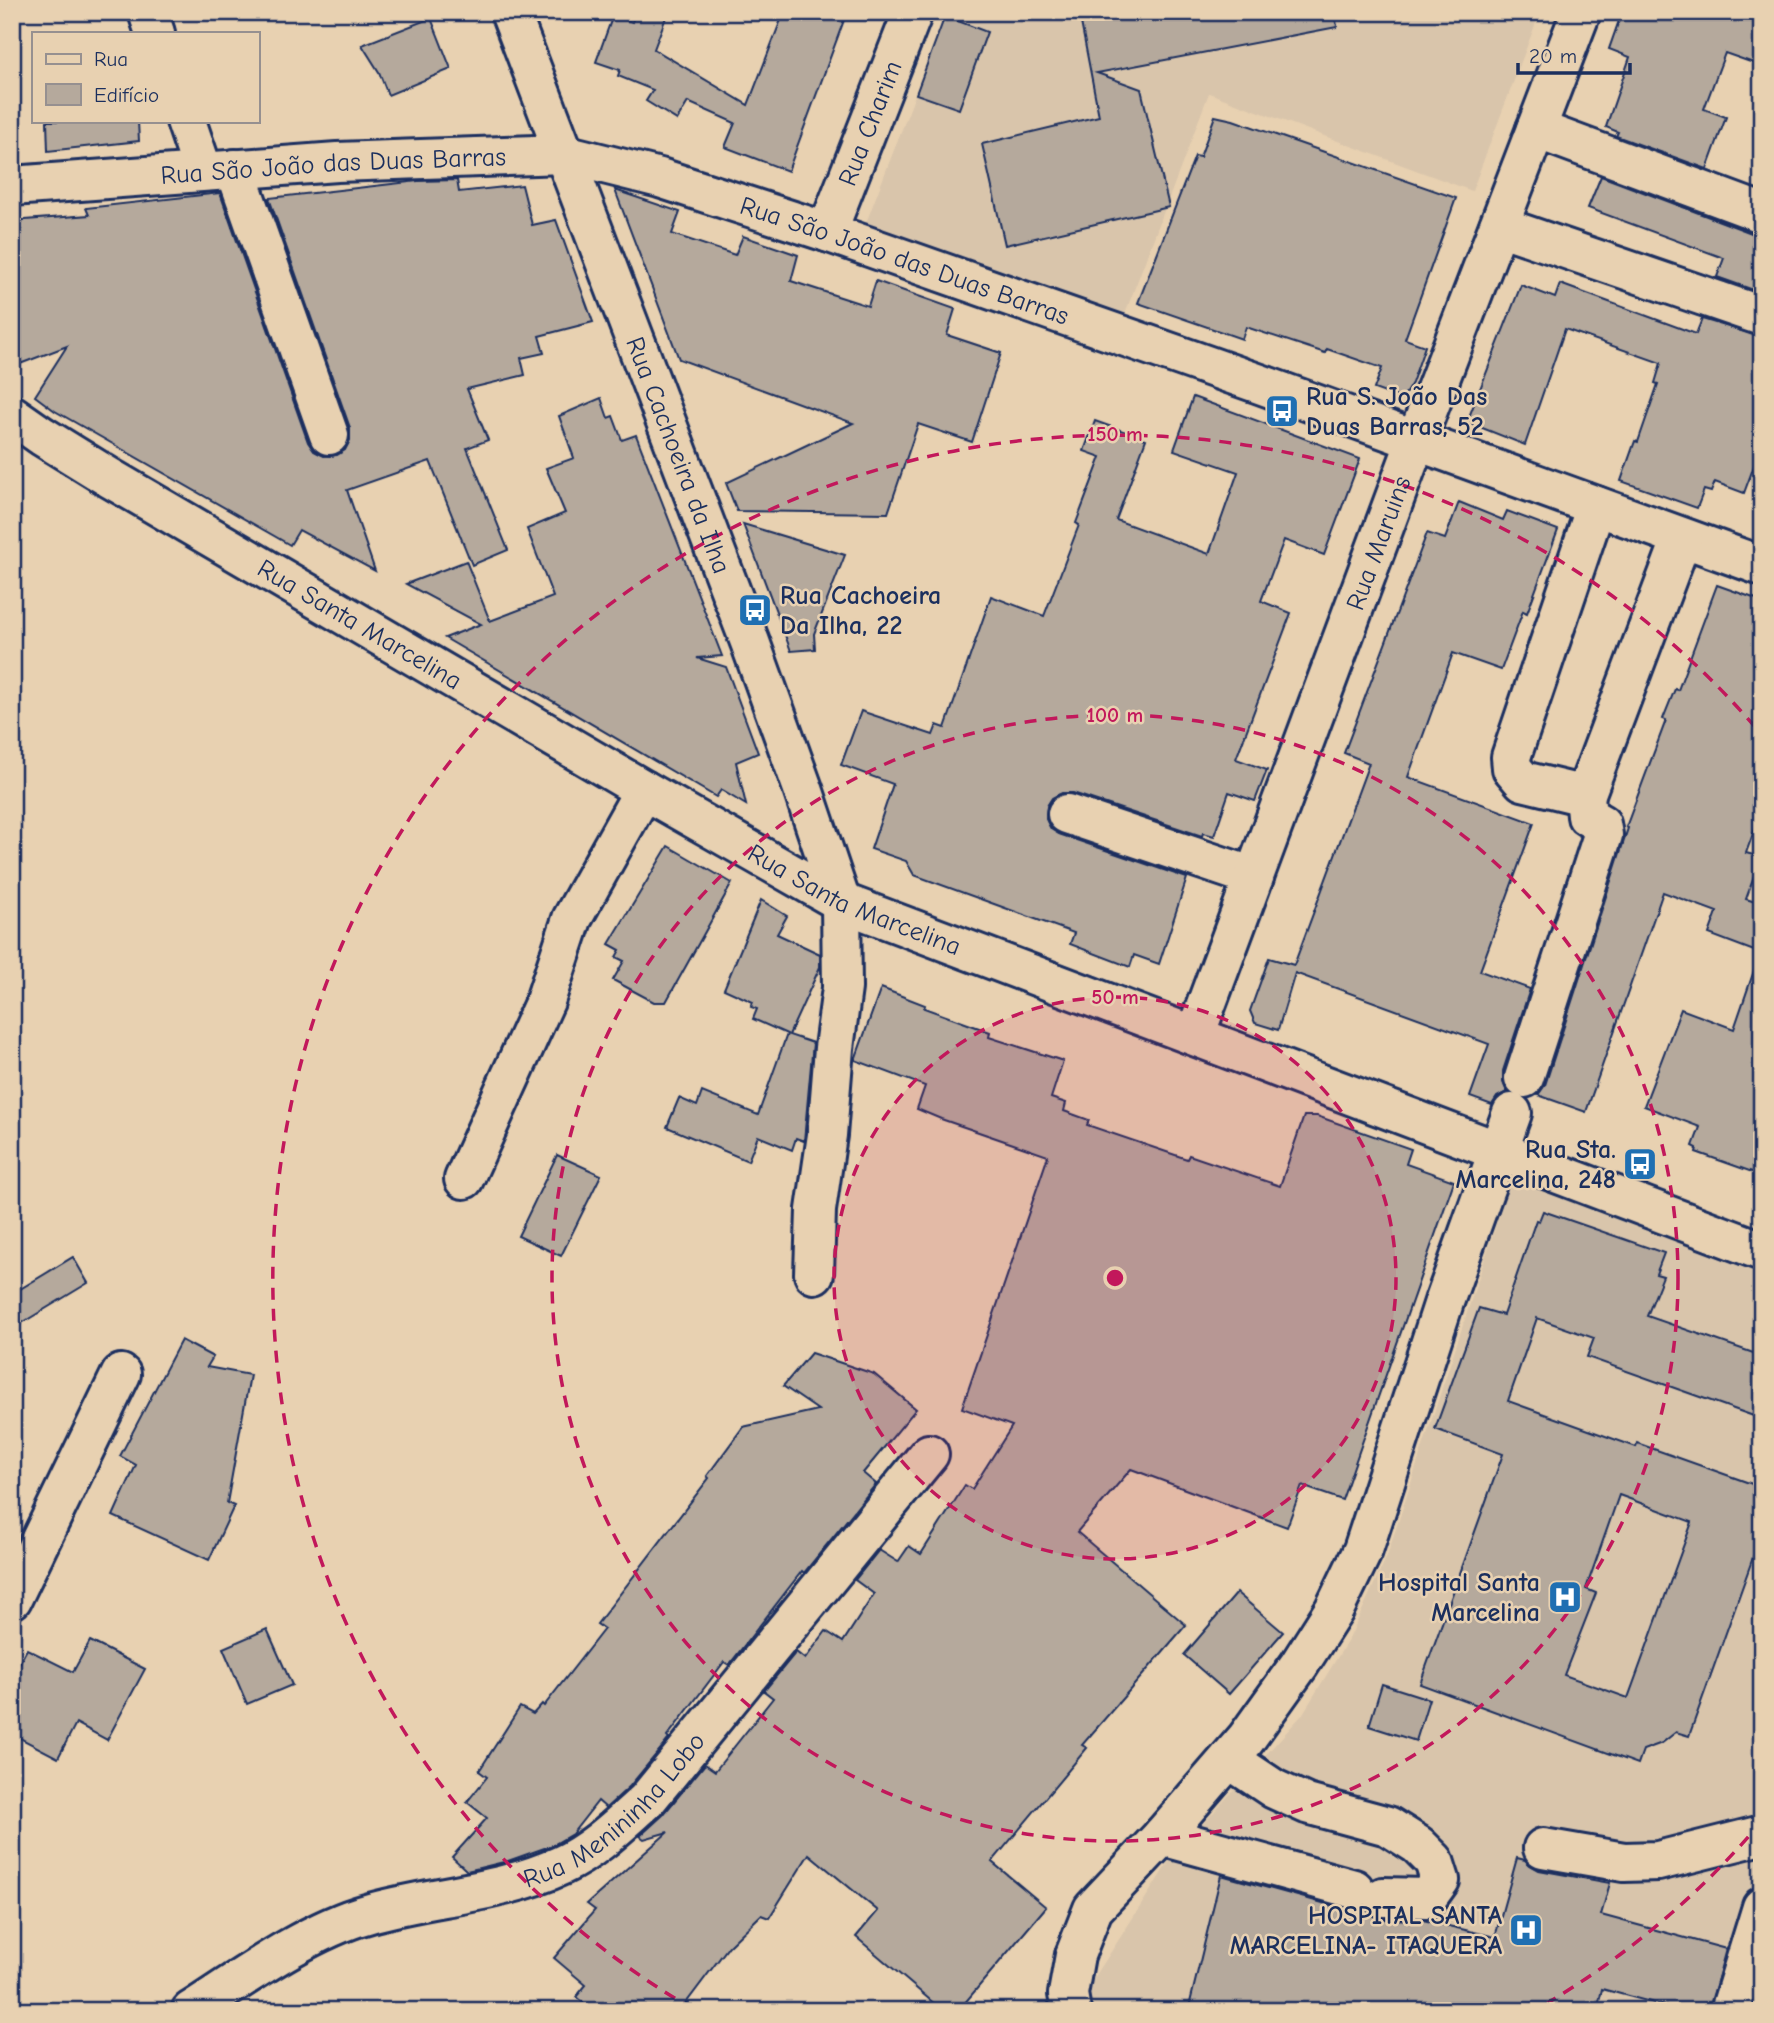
<svg xmlns="http://www.w3.org/2000/svg" width="1774" height="2023" viewBox="0 0 1774 2023" font-family="'Comic Neue',sans-serif">
	<style>
		.built { fill: #d9c5ab }
		.building { fill: #b5a99c; stroke: #1b2f5e; stroke-width: 2; fill-rule: evenodd }
		.lines { fill: none; stroke-linecap: round; stroke-linejoin: round }
		.minor-casing { stroke: #1b2f5e; stroke-width: 44 }
		.minor { stroke: #e8d1b1; stroke-width: 38 }
		.ring { fill: none; stroke: #c2185b; stroke-width: 3.5; stroke-dasharray: 12 9 }
		.labels { text-anchor: middle; stroke-width: 5; stroke-linejoin: round; paint-order: stroke }
		.street-label { font-size: 26px; fill: #1b2f5e; stroke: #e8d1b1 }
		.poi-label { font-size: 26px; font-weight: bold; fill: #1b2f5e; stroke: #e8d1b1; text-anchor: end }
		.centre { fill: #c2185b; stroke: #e8d1b1; stroke-width: 3.5 }
		.ring-label { font-size: 21px; text-anchor: middle; font-weight: bold; fill: #c2185b; stroke: #e8d1b1; stroke-width: 5; stroke-linejoin: round; paint-order: stroke }
	</style>
	<rect width="100%" height="100%" fill="#e8d1b1"/>
	<filter id="ink" filterUnits="userSpaceOnUse"><feTurbulence type="fractalNoise" baseFrequency=".0143" numOctaves="2"/><feDisplacementMap in="SourceGraphic" scale="14" xChannelSelector="R" yChannelSelector="G"/><feConvolveMatrix kernelMatrix="1 2 1 2 8 2 1 2 1" color-interpolation-filters="sRGB"/></filter>
	<g filter="url(#ink)">
		<g class="built">
			<polygon points="947,12 1540,12 1472,191 1209,93 1123,319 866,223"/>
			<polygon points="1511,1179 1762,1266 1762,2011 1073,2011 1170,1860 1302,1715 1350,1637 1387,1556"/>
		</g>
		<g class="building">
			<polygon points="636,12 668,12 654,49 748,105 784,12 847,12 788,171 725,147 735,123 688,102 677,120 646,101 653,90 618,76 620,70 596,62 613,15 632,22"/>
			<polygon points="1079,12 1335,12 1337,27 1097,73 1141,89 1169,207 1005,245 982,144 1099,116"/>
			<polygon points="1622,12 1762,12 1762,66 1725,53 1704,109 1726,117 1707,169 1616,136 1618,132 1606,127 1630,57 1609,49"/>
			<polygon points="945,16 987,32 959,109 916,94"/>
			<polygon points="431,18 451,69 388,95 379,72 362,45"/>
			<polygon points="1215,116 1233,120 1456,198 1405,339 1425,346 1412,383 1402,399 1374,389 1382,368 1327,349 1325,353 1246,327 1242,339 1138,303 1195,156 1200,157"/>
			<polygon points="47,121 138,121 139,141 48,151"/>
			<polygon points="1601,176 1754,234 1762,234 1762,293 1717,277 1724,258 1588,208"/>
			<polygon points="457,180 459,192 522,185 532,225 556,220 593,322 539,336 544,353 521,358 525,375 467,389 488,440 467,448 508,550 472,565 430,461 347,490 375,571 299,530 290,545 55,411 35,396 67,346 12,367 12,221 89,215 86,208 220,193 308,442 314,451 324,456 337,455 345,450 350,440 350,428 269,198 418,181"/>
			<polygon points="615,190 680,212 672,234 735,255 743,236 798,255 791,281 868,306 876,281 955,309 947,335 1001,353 972,442 918,424 888,513 737,511 726,483 853,423 679,359"/>
			<polygon points="1560,284 1696,334 1702,319 1762,337 1762,444 1744,493 1715,482 1711,492 1704,490 1697,508 1621,481 1635,441 1638,442 1658,384 1655,383 1661,363 1565,329 1525,445 1467,422 1521,285 1555,298"/>
			<polygon points="1193,397 1360,459 1324,555 1284,540 1261,601 1291,613 1236,759 1267,770 1255,801 1229,792 1214,836 1203,833 1202,836 1073,793 1062,793 1052,798 1047,806 1046,819 1051,829 1059,834 1187,878 1159,964 1134,955 1130,967 1070,944 1074,933 914,875 906,861 871,849 893,784 841,765 861,711 933,735 937,725 945,728 991,596 1044,616 1079,525 1076,523 1101,457 1084,451 1095,421 1146,439 1116,520 1209,554 1238,472 1174,450"/>
			<polygon points="601,398 608,418 613,416 622,440 636,435 722,656 697,658 726,667 758,753 736,762 746,805 721,790 716,797 445,638 481,624 406,584 466,561 490,621 553,597 527,529 565,513 546,468 574,458 559,416"/>
			<polygon points="1459,502 1503,520 1507,511 1558,530 1527,613 1523,611 1501,670 1453,653 1408,777 1534,823 1480,971 1530,989 1503,1071 1503,1082 1507,1092 1497,1097 1492,1105 1470,1097 1489,1044 1295,973 1278,1030 1255,1023 1250,1011 1269,958 1294,965 1369,763 1344,753 1427,533 1445,539"/>
			<polygon points="743,524 845,555 814,634 815,649 791,651"/>
			<polygon points="1717,585 1762,601 1762,809 1746,853 1761,857 1746,899 1762,904 1762,954 1709,934 1717,912 1663,892 1586,1112 1538,1095 1545,1085 1628,828 1626,827 1666,720 1663,719 1675,689 1678,690"/>
			<polygon points="668,846 732,883 666,1002 654,1002 613,980 624,961 616,957 620,950 609,944"/>
			<polygon points="761,900 787,916 777,934 820,954 820,967 789,1035 813,1043 804,1141 796,1138 792,1150 758,1136 748,1161 667,1127 679,1098 697,1106 702,1092 758,1115 787,1034 753,1019 757,1009 751,1007 753,1002 724,989"/>
			<polygon points="1757,962 1762,963 1762,1153 1755,1173 1696,1152 1697,1148 1693,1146 1700,1127 1644,1106 1681,1009 1734,1029"/>
			<polygon points="881,988 925,1005 924,1008 990,1032 989,1037 1063,1061 1051,1098 1066,1103 1064,1111 1089,1120 1087,1125 1187,1159 1189,1155 1280,1186 1304,1116 1317,1116 1411,1149 1406,1164 1454,1181 1342,1500 1302,1486 1287,1527 1131,1469 1077,1532 1186,1625 1082,1745 1087,1748 992,1862 1046,1907 958,2011 943,2011 856,1937 878,1911 809,1854 769,1918 761,1915 729,1946 680,2011 593,2011 576,1997 586,1985 554,1958 595,1910 587,1904 668,1832 644,1839 640,1836 663,1815 705,1764 715,1771 773,1698 764,1691 796,1652 805,1659 826,1631 843,1642 874,1594 855,1580 879,1550 898,1562 909,1546 921,1554 965,1485 972,1489 1012,1426 962,1408 1048,1156 941,1119 917,1109 925,1086 855,1060"/>
			<polygon points="557,1155 601,1175 561,1256 518,1236"/>
			<path d="M 1543,1211 L 1664,1253 L 1656,1274 L 1663,1276 L 1647,1316 L 1762,1356 L 1762,1419 L 1587,1357 L 1594,1338 L 1537,1318 L 1508,1401 L 1636,1447 L 1637,1443 L 1755,1485 L 1754,1491 L 1762,1498 L 1762,1544 L 1756,1549 L 1689,1736 L 1676,1732 L 1662,1743 L 1643,1750 L 1638,1764 L 1420,1684 L 1503,1454 L 1435,1429 L 1479,1308 L 1503,1315 L 1536,1220 L 1539,1221 ZM 1619,1495 L 1692,1522 L 1628,1698 L 1564,1675 L 1596,1593 L 1586,1589 Z"/>
			<polygon points="73,1257 88,1283 12,1329 12,1294"/>
			<polygon points="181,1340 213,1357 207,1367 250,1375 227,1503 234,1506 209,1560 113,1516 136,1465 120,1456"/>
			<polygon points="811,1353 874,1374 916,1409 863,1473 876,1484 804,1573 802,1571 729,1665 724,1662 667,1737 669,1739 630,1786 606,1808 598,1801 572,1834 553,1845 508,1861 467,1871 452,1857 487,1818 467,1802 487,1777 479,1771 520,1707 533,1714 542,1704 544,1706 604,1629 597,1624 709,1478 707,1476 743,1427 818,1410 783,1386"/>
			<polygon points="1237,1593 1283,1632 1229,1694 1184,1655"/>
			<polygon points="267,1629 292,1685 247,1704 223,1648"/>
			<polygon points="90,1641 145,1669 107,1740 76,1723 58,1758 12,1734 12,1677 27,1649 73,1672"/>
			<polygon points="1382,1684 1429,1699 1416,1741 1369,1726"/>
			<polygon points="1517,1858 1525,1860 1530,1865 1539,1870 1610,1883 1601,1915 1726,1949 1709,2011 1684,2011 1602,1989 1597,2011 1188,2011 1221,1875 1348,1910 1364,1908 1371,1915 1382,1919 1423,1920 1495,1937"/>
		</g>
		<g class="lines">
			<g class="minor-casing">
				<g id="minor">
					<polyline points="148,12 155,33"/>
					<path id="s1" d="M 510,12 L 750,642 L 803,789 L 841,902 L 842,988 L 834,1048 L 827,1135 L 816,1210 L 814,1274"/>
					<polyline points="186,121 203,171"/>
					<polyline points="1536,129 1762,213"/>
					<polyline points="235,169 329,435"/>
					<path id="s2" d="M 12,186 L 337,162 L 564,154 L 660,178 L 827,232 L 1260,384 L 1762,566"/>
					<polyline points="1499,226 1762,316"/>
					<path id="s3" d="M 827,232 L 913,12"/>
					<path id="s4" d="M 12,415 L 42,436 L 110,478 L 644,790 L 841,902 L 1762,1251"/>
					<polyline points="1596,506 1511,757 1512,768 1523,781 1585,796 1682,538"/>
					<polyline points="1067,814 1254,877"/>
					<path id="s5" d="M 1195,1035 L 1416,441 L 1581,12"/>
					<polyline points="1524,1078 1603,835 1601,824 1587,816 1585,796"/>
					<polyline points="464,1179 545,1001 572,919 644,790"/>
					<polyline points="12,1599 121,1374"/>
					<polyline points="1229,1759 1274,1789 1307,1804 1388,1826 1418,1845 1434,1861 1440,1880 1427,1898 1383,1897"/>
					<polyline points="1162,1836 1354,1889"/>
					<polyline points="1543,1848 1624,1862 1658,1861 1762,1835"/>
					<path id="s6" d="M 191,2011 C 242,1978 309,1930 367,1914 C 431,1895 500,1894 562,1865 C 594,1850 620,1824 646,1801 L 929,1454"/>
					<polyline points="1071,2011 1068,1994 1075,1955 1093,1909 1162,1836 1246,1739 1299,1665 1334,1610 1363,1550 1444,1302 1512,1113"/>
					<polyline points="1730,2011 1762,1907"/>
				</g>
			</g>
			<use href="#minor" class="minor"/>
		</g>
	</g>
	<circle cx="1115" cy="1278" r="281" fill="#c2185b" fill-opacity=".12"/>
	<g class="ring">
		<circle cx="1115" cy="1278" r="281"/>
		<circle cx="1115" cy="1278" r="563"/>
		<path d="M1762 1821A844 844 0 0 1 1537 2009M693 2009A844 844 0 1 1 1762 735"/>
	</g>
	<defs>
		<g id="bus-square" transform="scale(1.75)"><rect x="-9" y="-9" width="18" height="18" rx="4" fill="#1f6fb2" stroke="#e8d1b1"/><path d="M-5-6H5V4H4V6H2V4H-2V6H-4V4H-5ZM-3.5-4V0h7V-4ZM-3.5 1.2v1.5H-2V1.2ZM2 1.2v1.5H3.5V1.2Z" fill="#fff"/></g>
		<g id="hospital-square" transform="scale(1.75)"><rect x="-9" y="-9" width="18" height="18" rx="4" fill="#1f6fb2" stroke="#e8d1b1"/><path d="M-5-5h3v3.5h4V-5h3V5h-3V1.5h-4V5h-3Z" fill="#fff"/></g>
	</defs>
	<g fill-rule="evenodd">
		<use href="#bus-square" x="1282" y="411"/>
		<use href="#bus-square" x="755" y="610"/>
		<use href="#bus-square" x="1640" y="1164"/>
		<use href="#hospital-square" x="1565" y="1597"/>
		<use href="#hospital-square" x="1526" y="1930"/>
	</g>
	<g class="labels">
		<g class="street-label">
			<text dy="9" stroke="none"><textPath href="#s3" startOffset="117">Rua Charim</textPath></text>
			<text dy="9" stroke="none"><textPath href="#s2" startOffset="322">Rua São João das Duas Barras</textPath></text>
			<text dy="9" stroke="none"><textPath href="#s2" startOffset="910">Rua São João das Duas Barras</textPath></text>
			<text dy="9" stroke="none"><textPath href="#s1" startOffset="474">Rua Cachoeira da Ilha</textPath></text>
			<text dy="9" stroke="none"><textPath href="#s5" startOffset="525">Rua Maruins</textPath></text>
			<text dy="9" stroke="none"><textPath href="#s4" startOffset="406">Rua Santa Marcelina</textPath></text>
			<text dy="9" stroke="none"><textPath href="#s4" startOffset="973">Rua Santa Marcelina</textPath></text>
			<text dy="9" stroke="none"><textPath href="#s6" startOffset="478">Rua Menininha Lobo</textPath></text>
		</g>
		<g class="poi-label">
			<text x="1306" y="405" text-anchor="start">Rua S. João Das<tspan x="1306" dy="30">Duas Barras, 52</tspan></text>
			<text x="780" y="604" text-anchor="start">Rua Cachoeira<tspan x="780" dy="30">Da Ilha, 22</tspan></text>
			<text x="1616" y="1158">Rua Sta.<tspan x="1616" dy="30">Marcelina, 248</tspan></text>
			<text x="1540" y="1591">Hospital Santa<tspan x="1540" dy="30">Marcelina</tspan></text>
			<text x="1502" y="1924">HOSPITAL SANTA<tspan x="1502" dy="30">MARCELINA- ITAQUERA</tspan></text>
		</g>
	</g>
	<circle cx="1115" cy="1278" r="10" class="centre"/>
	<g class="ring-label">
		<text x="1115" y="441">150 m</text>
		<text x="1115" y="722">100 m</text>
		<text x="1115" y="1004">50 m</text>
	</g>
	<rect width="1774" height="2023" fill="none" stroke="#e8d1b1" stroke-width="42"/>
	<rect x="21" y="21" width="1732" height="1981" fill="none" stroke="#1b2f5e" stroke-width="2.5" filter="url(#ink)"/>
	<rect x="32" y="32" width="228" height="91" fill="#e8d1b1" stroke="#969090" stroke-width="2"/>
	<rect x="46" y="54" width="35" height="10" fill="#e8d1b1" stroke="#969090" stroke-width="2"/>
	<text x="94" y="66" font-size="21" fill="#1b2f5e">Rua</text>
	<rect x="46" y="84" width="35" height="21" fill="#b5a99c" stroke="#969090" stroke-width="2"/>
	<text x="94" y="102" font-size="21" fill="#1b2f5e">Edifício</text>
	<path d="M1518 63v10h112v-10" fill="none" stroke="#1b2f5e" stroke-width="3.5"/>
	<text x="1529" y="63" font-size="21" fill="#1b2f5e" stroke="#e8d1b1" stroke-width="5" paint-order="stroke">20 m</text>
</svg>
